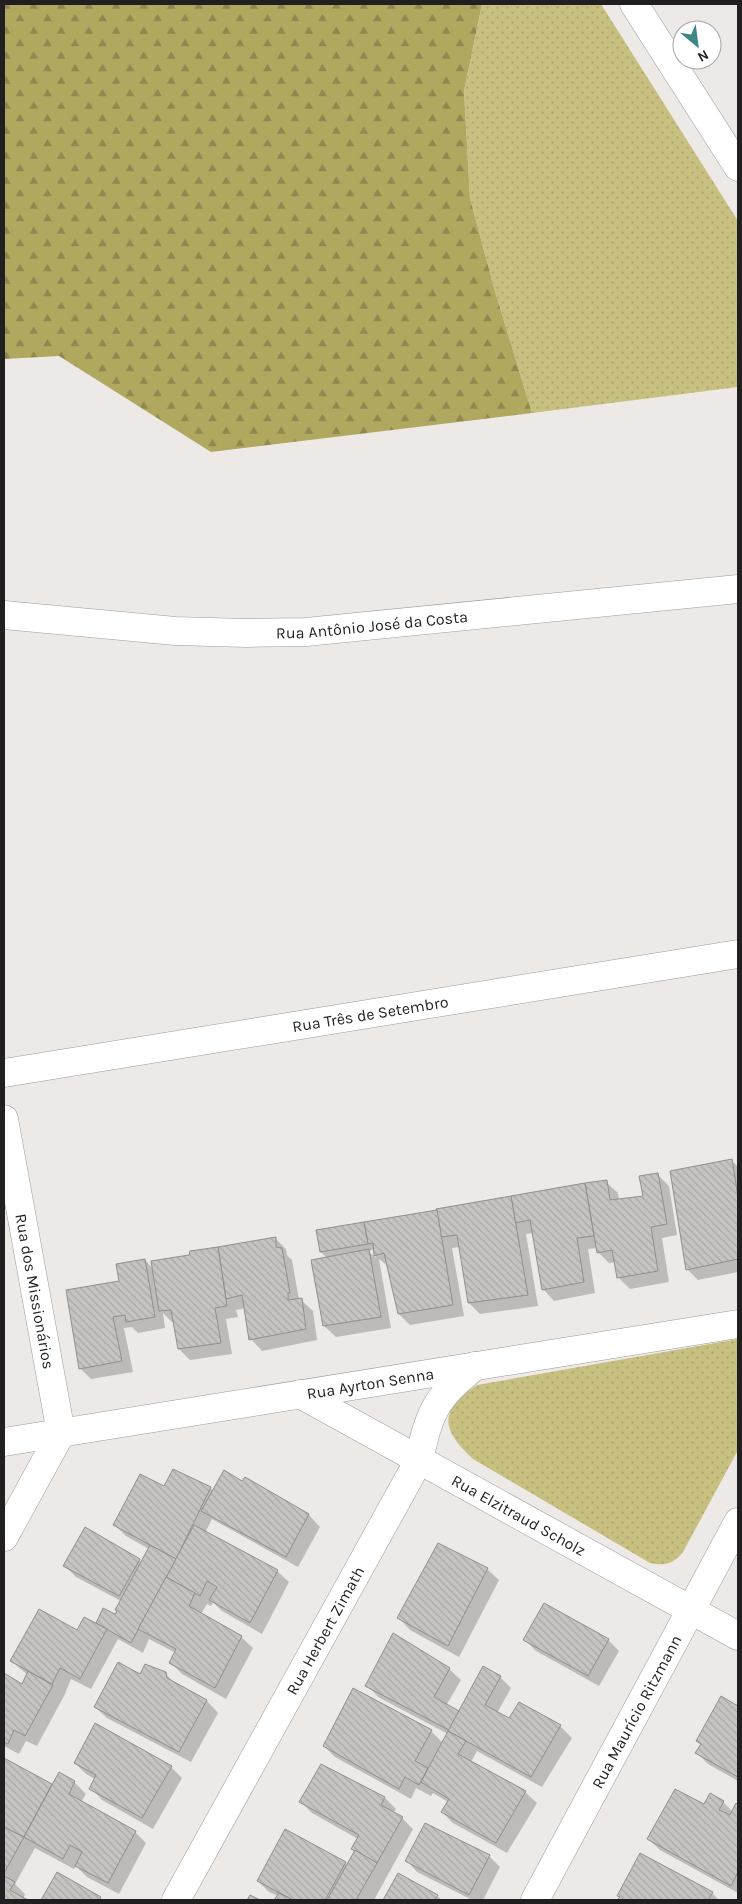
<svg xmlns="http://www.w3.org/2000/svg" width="742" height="1904" viewBox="0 0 742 1904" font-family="Karla,sans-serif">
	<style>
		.grass { fill: url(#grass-dots) }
		.forest { fill: url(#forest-firs) }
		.shadow { fill: #0003; fill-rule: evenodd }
		.building { fill: url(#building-back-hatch); stroke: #918e8b }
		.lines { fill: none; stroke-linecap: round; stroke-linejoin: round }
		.street-casing { stroke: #9f9b99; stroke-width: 29 }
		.street { stroke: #fff; stroke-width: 28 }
		.labels { text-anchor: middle; stroke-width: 5; stroke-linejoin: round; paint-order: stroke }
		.street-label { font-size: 16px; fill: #211f1f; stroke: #fff }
	</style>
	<defs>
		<pattern id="grass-dots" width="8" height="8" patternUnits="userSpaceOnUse" patternTransform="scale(1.25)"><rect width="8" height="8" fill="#c8c081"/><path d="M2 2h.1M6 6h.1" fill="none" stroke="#aca56f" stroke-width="1.8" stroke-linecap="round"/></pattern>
		<pattern id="forest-firs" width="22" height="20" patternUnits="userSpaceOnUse" patternTransform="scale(1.25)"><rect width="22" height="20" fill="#b1a860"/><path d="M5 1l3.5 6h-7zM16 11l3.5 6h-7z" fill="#90884f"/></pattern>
		<pattern id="building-back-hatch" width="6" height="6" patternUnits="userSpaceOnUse" patternTransform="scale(1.25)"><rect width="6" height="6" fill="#c6c3c0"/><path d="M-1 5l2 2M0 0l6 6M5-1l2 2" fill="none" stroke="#aaa7a5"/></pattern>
	</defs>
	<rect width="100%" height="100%" fill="#ede9e7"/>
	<g class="grass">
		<polygon points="482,4 601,4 738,221 738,387 532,413 494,288 470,198 464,91"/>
		<path d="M 738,1339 L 738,1450 L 683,1552 C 673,1564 665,1566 650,1563 L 473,1459 C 441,1430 438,1410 477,1385 Z"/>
	</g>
	<polygon class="forest" points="4,4 482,4 464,91 470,198 494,288 532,413 211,452 59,356 4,359"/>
	<g class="shadow">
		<polygon points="732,1161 738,1167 738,1272 698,1280 687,1269"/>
		<path d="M 657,1174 L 669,1186 L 677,1235 L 662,1238 L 669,1282 L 630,1289 L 618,1277 L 616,1262 L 609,1263 L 598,1252 L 597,1248 L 588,1249 L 595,1293 L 554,1301 L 543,1289 L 533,1233 L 526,1234 L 538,1306 L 480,1314 L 469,1303 L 460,1247 L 452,1248 L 464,1316 L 410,1325 L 399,1314 L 388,1266 L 379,1259 L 391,1328 L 336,1337 L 324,1326 L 312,1261 L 327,1258 L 321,1252 L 364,1224 L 569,1187 L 606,1182 L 618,1193 L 619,1200 L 644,1197 ZM 375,1249 L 376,1258 L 368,1251 Z"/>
		<polygon points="275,1238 286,1249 287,1255 292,1260 299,1300 301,1300 313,1311 317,1340 262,1351 251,1339 246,1308 236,1310 238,1317 226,1319 232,1354 190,1360 179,1349 174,1322 172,1322 163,1313 165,1328 138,1333 132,1327 124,1328 133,1372 91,1379 80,1368 121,1282 145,1260 153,1269 190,1256 191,1253"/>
		<polygon points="245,1478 309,1515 320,1527 298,1567 212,1519 205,1533 277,1571 289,1582 262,1634 222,1611 213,1602 211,1606 207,1604 201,1614 241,1637 253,1648 226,1699 182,1674 171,1663 176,1653 149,1639 143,1653 118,1639 91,1689 71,1679 64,1696 37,1746 26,1741 19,1754 4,1746 4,1675 23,1685 28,1675 11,1661 78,1631 96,1625 103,1610 115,1616 121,1601 76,1577 65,1566 139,1560 142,1563 149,1549 126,1536 115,1525 165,1488 210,1488 214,1491 243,1483"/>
		<polygon points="439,1545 487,1569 499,1580 459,1657 410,1630 399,1618"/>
		<polygon points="525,1640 608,1640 619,1651 599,1686 536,1651"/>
		<polygon points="449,1669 461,1680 446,1706 459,1713 500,1677 511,1688 497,1713 510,1720 519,1704 560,1726 572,1738 542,1787 477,1751 471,1762 525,1792 537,1803 507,1853 453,1823 442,1812 448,1802 433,1793 431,1796 416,1788 411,1799 335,1757 324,1746 431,1731 443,1743 448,1734 378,1697 367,1685"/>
		<polygon points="165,1673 176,1685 207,1701 218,1713 191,1762 107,1718 95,1707 140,1675"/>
		<polygon points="722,1698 738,1707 738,1781 708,1764 697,1753"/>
		<polygon points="4,1759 53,1786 59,1774 74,1782 86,1794 81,1802 135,1832 146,1843 119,1894 87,1877 76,1866 74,1869 35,1848 15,1884 25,1894 23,1899 25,1900 4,1900"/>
		<polygon points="75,1763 171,1767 182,1778 153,1829 102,1800 91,1788 95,1779 86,1774"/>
		<polygon points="321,1766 385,1798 396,1809 393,1813 402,1818 413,1829 374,1900 276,1900 278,1896 269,1892 258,1881 345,1863 348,1865 355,1851 358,1839 312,1813 301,1802"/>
		<polygon points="723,1802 733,1812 736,1805 738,1806 738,1893 660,1850 648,1839 704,1806"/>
		<polygon points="489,1856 500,1867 483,1900 472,1900 417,1872 406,1860"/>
		<polygon points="57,1873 100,1898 103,1900 43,1900"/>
		<polygon points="398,1875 437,1896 442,1900 384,1900"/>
		<polygon points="712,1893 719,1900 619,1900 620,1898 618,1896"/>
	</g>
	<g class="building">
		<polygon points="732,1159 738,1197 738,1259 686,1270 670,1171"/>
		<polygon points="658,1173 667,1224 651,1227 658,1271 617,1278 612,1250 597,1253 585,1183 607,1180 610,1200 643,1196 639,1176"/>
		<polygon points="585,1183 594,1236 577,1238 584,1282 542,1290 530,1220 515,1223 511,1196"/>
		<polygon points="511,1196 528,1295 468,1303 457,1235 441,1237 436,1209"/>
		<polygon points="437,1210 453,1305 398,1314 384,1253 374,1256 373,1243 368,1244 364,1222"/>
		<polygon points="364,1222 368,1244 320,1252 316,1230"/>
		<polygon points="276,1237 276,1247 282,1248 290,1293 288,1293 288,1300 302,1298 306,1329 249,1340 242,1295 226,1299 218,1247"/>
		<polygon points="218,1247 227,1306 215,1308 221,1343 178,1349 171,1310 159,1311 151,1261 189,1255 190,1251"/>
		<polygon points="369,1249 381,1317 323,1326 311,1260"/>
		<polygon points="145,1259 155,1317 126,1322 125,1315 113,1317 122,1361 79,1369 66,1290 119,1281 116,1264"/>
		<polygon points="173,1469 211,1487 176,1559 113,1525 140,1474 164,1486"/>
		<polygon points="224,1470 242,1481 245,1477 309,1514 286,1557 201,1511"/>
		<polygon points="194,1525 278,1570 250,1623 209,1600 217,1587 207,1581 200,1596 166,1577"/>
		<polygon points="85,1527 140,1559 119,1596 63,1566"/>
		<polygon points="438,1543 488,1568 448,1646 397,1618"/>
		<polygon points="150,1545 176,1559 131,1643 96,1623 103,1608 115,1614 117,1611 115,1610"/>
		<polygon points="166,1577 195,1593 189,1606 242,1636 215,1688 169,1663 176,1649 138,1629"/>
		<polygon points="544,1603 609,1639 588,1676 523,1640"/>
		<polygon points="39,1609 77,1630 84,1617 107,1629 80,1679 60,1668 52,1684 10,1661"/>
		<polygon points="393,1633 450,1668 434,1697 459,1711 449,1730 365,1686"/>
		<polygon points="118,1662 140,1674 145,1664 166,1672 167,1678 207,1700 179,1752 94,1707"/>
		<polygon points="483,1666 501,1676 485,1705 509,1718 519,1702 561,1725 531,1777 448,1731"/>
		<polygon points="28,1671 53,1685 25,1736 14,1730 8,1744 4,1742 4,1673 22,1684"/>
		<polygon points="353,1688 432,1730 415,1761 428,1768 419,1785 405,1777 399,1789 323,1746"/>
		<polygon points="721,1696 738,1706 738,1777 695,1753 701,1744 696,1741"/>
		<polygon points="95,1723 172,1766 142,1818 89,1789 96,1775 74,1763"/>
		<polygon points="448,1731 466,1741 458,1754 526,1791 496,1843 441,1812 449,1799 421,1782"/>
		<polygon points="4,1758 52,1784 24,1837 4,1827"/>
		<polygon points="321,1764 385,1797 381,1805 403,1817 377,1863 351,1849 359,1835 299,1802"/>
		<polygon points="59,1772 75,1781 69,1794 136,1831 108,1883 75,1866 82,1852 70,1845 63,1859 24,1837"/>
		<polygon points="675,1789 704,1804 710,1793 724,1801 719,1810 730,1815 736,1803 738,1805 738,1872 731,1886 647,1839"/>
		<polygon points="425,1823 490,1855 469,1895 405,1861"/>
		<polygon points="4,1827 24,1837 4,1873"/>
		<polygon points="285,1829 346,1862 325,1900 293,1900 257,1881"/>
		<polygon points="355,1850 377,1863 356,1900 327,1900"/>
		<polygon points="640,1853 713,1892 708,1900 617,1900 620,1897 617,1896"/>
		<polygon points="57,1872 101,1897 99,1900 41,1900"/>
		<polygon points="398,1873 438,1895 435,1900 383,1900"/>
		<polygon points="4,1876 15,1882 10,1890 28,1900 4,1900"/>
		<polygon points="279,1893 293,1900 274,1900"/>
		<polygon points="250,1895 260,1900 247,1900"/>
	</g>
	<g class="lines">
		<g class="street-casing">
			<g id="street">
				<polyline points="634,4 738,167"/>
				<path id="s1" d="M 4,615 L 175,631 L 246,633 L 306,632 L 738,589"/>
				<path id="s2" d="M 4,1073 L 738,954"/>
				<path id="s3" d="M 4,1119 L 61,1433 L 4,1537"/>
				<path id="s4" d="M 300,1394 L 738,1636"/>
				<path id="s5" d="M 4,1442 L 738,1324"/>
				<path id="s6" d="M 176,1900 L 419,1460 C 423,1442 427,1423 436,1407 C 445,1391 461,1378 475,1366"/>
				<path id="s7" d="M 535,1900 L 738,1522"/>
			</g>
		</g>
		<use href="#street" class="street"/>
	</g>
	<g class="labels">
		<g class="street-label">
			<text dy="6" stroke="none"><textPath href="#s1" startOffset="369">Rua Antônio José da Costa</textPath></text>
			<text dy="6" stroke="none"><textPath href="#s2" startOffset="371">Rua Três de Setembro</textPath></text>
			<text dy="6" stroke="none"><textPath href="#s3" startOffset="175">Rua dos Missionários</textPath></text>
			<text dy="6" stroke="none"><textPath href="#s5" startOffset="371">Rua Ayrton Senna</textPath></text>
			<text dy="6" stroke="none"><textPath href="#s4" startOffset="250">Rua Elzitraud Scholz</textPath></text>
			<text dy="6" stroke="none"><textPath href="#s6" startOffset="308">Rua Herbert Zimath</textPath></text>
			<text dy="6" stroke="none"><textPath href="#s7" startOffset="214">Rua Maurício Ritzmann</textPath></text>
		</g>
	</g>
	<rect width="742" height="1904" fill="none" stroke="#211f1f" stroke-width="10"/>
	<g transform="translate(697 45) rotate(151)"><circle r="24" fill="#ffffff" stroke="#a6a5a5"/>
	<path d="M0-4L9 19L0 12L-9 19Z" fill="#3f8787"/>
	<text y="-8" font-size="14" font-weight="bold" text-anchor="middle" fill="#211f1f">N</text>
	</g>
</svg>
